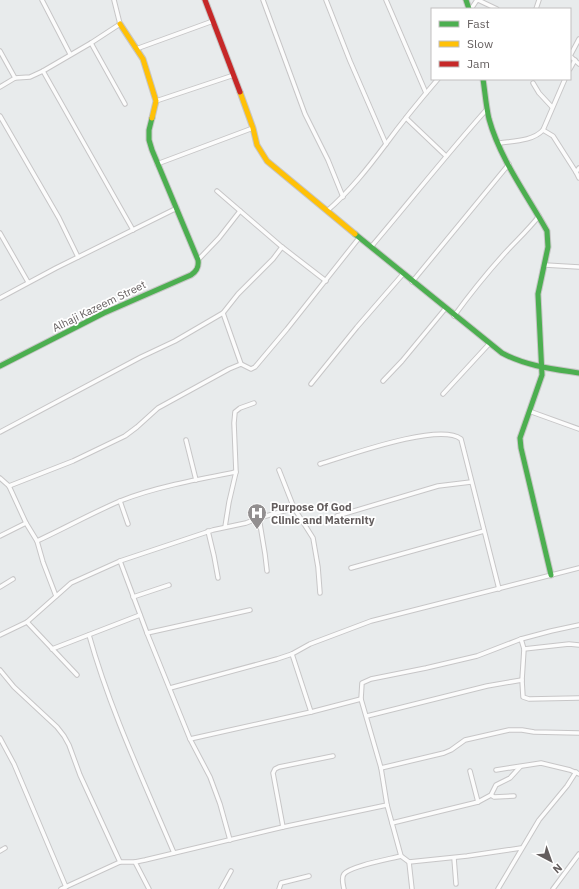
<svg xmlns="http://www.w3.org/2000/svg" width="579" height="889" viewBox="0 0 579 889" font-family="'IBM Plex Sans',sans-serif">
	<style>
		.lines { fill: none; stroke-linecap: round; stroke-linejoin: round }
		.street-casing { stroke: #c7c6c7; stroke-width: 5.5 }
		.fast-casing { stroke: #c7c6c6; stroke-width: 7 }
		.slow-casing { stroke: #c7c6c6; stroke-width: 7 }
		.jam-casing { stroke: #c7c6c6; stroke-width: 7 }
		.street { stroke: #fcfcfc; stroke-width: 3.5 }
		.fast { stroke: #4caf50; stroke-width: 5 }
		.slow { stroke: #ffc107; stroke-width: 5 }
		.jam { stroke: #c62828; stroke-width: 5 }
		.labels { text-anchor: middle; stroke-width: 3.5; stroke-linejoin: round; paint-order: stroke }
		.street-label { font-size: 11px; fill: #645e5e; stroke: #fff }
		.poi-label { font-size: 11px; font-weight: bold; fill: #645e5e; stroke: #fff; text-anchor: start }
	</style>
	<rect width="100%" height="100%" fill="#e8ebec"/>
	<g class="lines">
		<g class="street-casing">
			<g id="street">
				<polyline points="42,0 70,54"/>
				<polyline points="263,0 305,114 328,160 343,197"/>
				<polyline points="326,0 350,61 386,144"/>
				<polyline points="386,0 426,93"/>
				<polyline points="478,0 497,9"/>
				<polyline points="471,9 477,0"/>
				<polyline points="536,9 539,0"/>
				<polyline points="91,43 125,104"/>
				<polyline points="136,49 213,21"/>
				<polyline points="0,51 15,78 0,87"/>
				<polyline points="570,56 579,39"/>
				<polyline points="570,56 579,64"/>
				<polyline points="570,69 575,60"/>
				<polyline points="43,71 133,230"/>
				<polyline points="15,78 30,77 43,71 91,43 120,24 114,0"/>
				<polyline points="533,83 539,93 552,107"/>
				<polyline points="156,101 234,75"/>
				<polyline points="0,116 59,218 78,257"/>
				<polyline points="406,118 446,156"/>
				<polyline points="543,130 553,136 576,172 579,168"/>
				<path d="M 500,143 C 514,141 533,141 543,130 L 565,79"/>
				<polyline points="157,164 253,128"/>
				<polyline points="576,172 579,178"/>
				<polyline points="217,191 282,247 326,281"/>
				<path d="M 327,211 C 350,191 368,168 386,144 C 402,122 420,100 438,79"/>
				<polyline points="0,233 28,282"/>
				<path d="M 371,247 C 410,201 447,154 487,109"/>
				<polyline points="198,260 219,238 240,211"/>
				<polyline points="545,265 579,267"/>
				<polyline points="412,282 509,164"/>
				<polyline points="0,298 56,268 177,208"/>
				<polyline points="223,313 241,364"/>
				<path d="M 454,316 C 470,294 487,273 505,253 C 517,240 529,229 539,216"/>
				<polyline points="383,381 402,361 445,309"/>
				<polyline points="311,384 357,327 403,274"/>
				<polyline points="443,394 489,344"/>
				<polyline points="529,411 579,429"/>
				<polyline points="0,432 141,357 175,341 223,313 238,294 273,259 282,247"/>
				<polyline points="186,440 196,480"/>
				<path d="M 320,464 C 347,456 439,422 461,439 L 499,589"/>
				<polyline points="279,470 294,508 313,538 318,567 320,593"/>
				<polyline points="0,478 9,486 26,523 37,541 43,562 56,596"/>
				<polyline points="9,486 73,461 125,436 137,427 158,408 229,369 241,364 251,369 255,367 287,329 359,238"/>
				<polyline points="120,501 128,524"/>
				<polyline points="337,516 438,486 471,482"/>
				<polyline points="259,518 265,554 267,571"/>
				<polyline points="225,527 229,502 236,472 234,423 235,412 240,408 254,403"/>
				<polyline points="208,531 214,556 218,578"/>
				<polyline points="0,536 26,523"/>
				<path d="M 37,541 C 65,528 92,513 120,501 C 155,487 199,479 236,472"/>
				<polyline points="120,561 147,633 190,739 210,777 220,804 230,840"/>
				<polyline points="351,568 484,531"/>
				<polyline points="0,587 13,579"/>
				<polyline points="133,597 169,585"/>
				<polyline points="27,622 77,675"/>
				<polyline points="147,633 250,610"/>
				<polyline points="0,635 27,622 71,583 120,561 213,530 246,523 259,518 294,508"/>
				<path d="M 89,635 C 110,710 144,782 174,853"/>
				<polyline points="521,639 524,649 522,680 523,697 529,699 579,698"/>
				<polyline points="52,649 140,615"/>
				<polyline points="524,649 569,644 579,645"/>
				<polyline points="292,654 311,712"/>
				<polyline points="0,670 14,687 57,727 64,736 69,745 80,775 120,862"/>
				<polyline points="170,688 277,659 292,654 310,644 371,621 579,568"/>
				<polyline points="367,716 487,686 522,680"/>
				<polyline points="0,738 14,764 66,887"/>
				<polyline points="190,739 311,712 361,699"/>
				<polyline points="381,768 444,753 451,750 465,740 509,730 522,730 534,732 579,733"/>
				<polyline points="496,770 541,763 570,770 579,774"/>
				<polyline points="470,771 478,802"/>
				<polyline points="491,795 494,797 514,796"/>
				<polyline points="392,823 478,802 491,795 496,785 510,778 520,767"/>
				<polyline points="283,827 273,773 275,769 279,767 333,756"/>
				<polyline points="0,851 5,848"/>
				<polyline points="454,858 456,884"/>
				<polyline points="135,862 149,889"/>
				<polyline points="409,862 467,856 521,848"/>
				<polyline points="61,889 120,862 135,862 145,860 283,827 387,805"/>
				<polyline points="221,889 231,871"/>
				<polyline points="279,889 281,883 309,876"/>
				<path d="M 344,889 C 343,884 341,878 344,874 C 350,866 390,859 401,856"/>
				<polyline points="412,889 409,862 401,856 387,805 381,768 361,699 362,683 371,679 426,668 477,656 521,639 551,631 579,625"/>
				<polyline points="498,889 539,820 567,786 576,772"/>
				<polyline points="553,889 579,854"/>
			</g>
		</g>
		<g class="fast-casing">
			<g id="fast">
				<polyline points="466,0 469,9"/>
				<path d="M 483,79 C 485,92 486,106 489,119 C 500,159 527,195 547,231 L 548,247 L 538,294 L 542,375 L 520,438 L 521,448 L 551,575"/>
				<path d="M 355,234 L 502,353 C 526,366 553,369 579,373"/>
				<path d="M 0,366 L 104,313 L 191,275 C 197,271 199,267 198,260 L 152,150 L 149,140 L 149,130 L 152,118"/>
			</g>
		</g>
		<g class="slow-casing">
			<g id="slow">
				<polyline points="120,24 143,59 156,101 152,118"/>
				<polyline points="240,92 253,128 257,145 267,161 355,234"/>
			</g>
		</g>
		<g class="jam-casing">
			<polyline id="jam" points="205,0 240,92"/>
		</g>
		<use href="#street" class="street"/>
		<use href="#fast" class="fast"/>
		<use href="#slow" class="slow"/>
		<use href="#jam" class="jam"/>
	</g>
	<defs>
		<g id="hospital-pin" transform="scale(1)"><path d="M0 17L-7.5 6A9.5 9.5 0 1 1 7.5 6Z" fill="#928f90" stroke="#fff"/><path d="M-5-5h3v3.5h4V-5h3V5h-3V1.5h-4V5h-3Z" fill="#fff"/></g>
	</defs>
	<g fill-rule="evenodd">
		<use href="#hospital-pin" x="257" y="513"/>
	</g>
	<g class="labels">
		<g class="street-label">
			<text transform="translate(99 306) rotate(-26)" y="4">Alhaji Kazeem Street</text>
		</g>
		<g class="poi-label">
			<text x="271" y="511">Purpose Of God<tspan x="271" dy="13">Clinic and Maternity</tspan></text>
		</g>
	</g>
	<rect x="431" y="8" width="140" height="72" fill="#ffffff" stroke="#c1bfbf"/>
	<rect x="439" y="21" width="20" height="6" fill="#4caf50" stroke="#c1bfbf"/>
	<text x="467" y="28" font-size="12" fill="#645e5e">Fast</text>
	<rect x="439" y="41" width="20" height="6" fill="#ffc107" stroke="#c1bfbf"/>
	<text x="467" y="48" font-size="12" fill="#645e5e">Slow</text>
	<rect x="439" y="61" width="20" height="6" fill="#c62828" stroke="#c1bfbf"/>
	<text x="467" y="68" font-size="12" fill="#645e5e">Jam</text>
	<g transform="translate(551 861) rotate(139)" stroke="#ffffff" stroke-width="3" paint-order="stroke">
	<path d="M0-3L7 15L0 10L-7 15Z" fill="#645e5e"/>
	<text y="-6" font-size="11" font-weight="bold" text-anchor="middle" fill="#645e5e">N</text>
	</g>
</svg>
